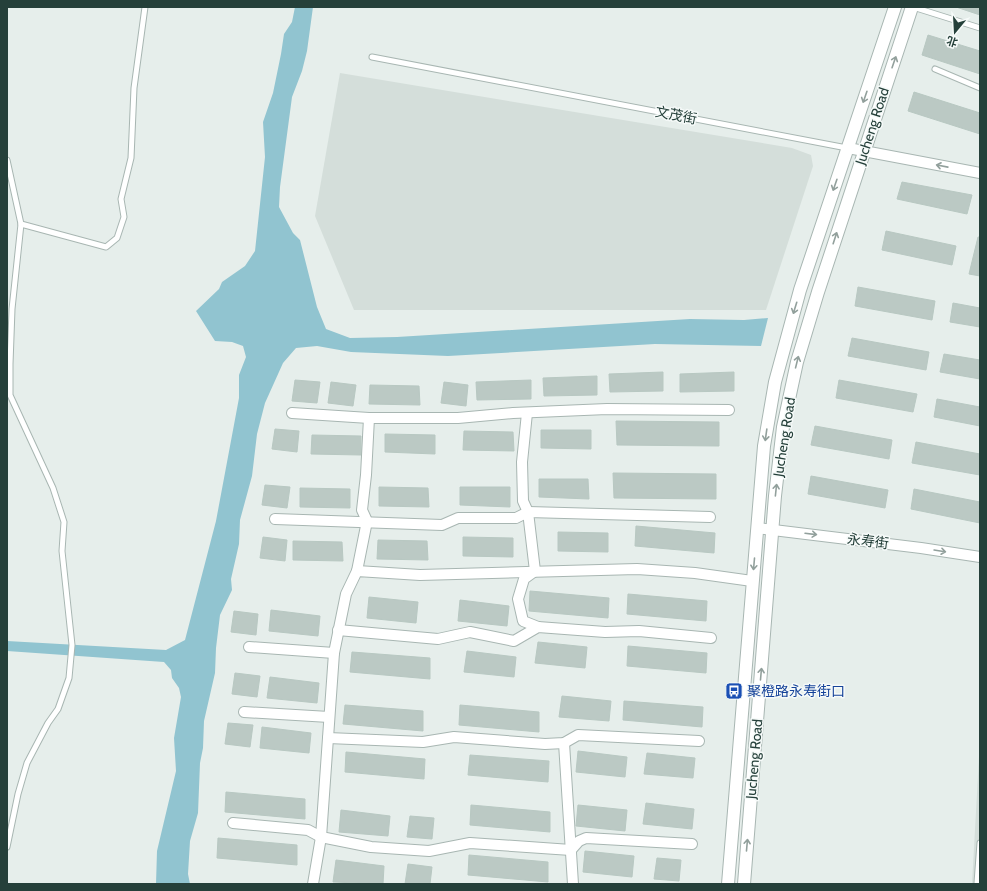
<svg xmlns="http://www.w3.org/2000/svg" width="987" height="891" viewBox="0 0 987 891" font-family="Cabin,'Noto Sans SC',sans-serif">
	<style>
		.built { fill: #d4deda }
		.water { fill: #91c4d0 }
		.building { fill: #bbc9c4; stroke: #b8c8c2 }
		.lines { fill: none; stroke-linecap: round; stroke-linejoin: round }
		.service-casing { stroke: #a8b6b2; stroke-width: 7 }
		.minor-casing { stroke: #a8b6b2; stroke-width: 12 }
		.tertiary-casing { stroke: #a8b6b2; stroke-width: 14 }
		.service { stroke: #fff; stroke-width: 5 }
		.minor { stroke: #fff; stroke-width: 10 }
		.tertiary { stroke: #fff; stroke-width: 12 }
		.oneway { stroke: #92a09c }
		.labels { text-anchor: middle; stroke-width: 3; stroke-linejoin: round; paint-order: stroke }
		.street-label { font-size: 14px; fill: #25403a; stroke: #f6faf9 }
		.transit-label { font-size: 14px; fill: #164399; stroke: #f6faf9; text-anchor: start }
	</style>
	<rect width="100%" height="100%" fill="#e6eeeb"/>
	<g class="built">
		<polygon points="340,73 792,148 811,155 813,166 766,310 354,310 315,216"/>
		<polygon points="980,739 980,884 972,884"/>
	</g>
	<polygon class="water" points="295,7 313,7 307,51 302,71 292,97 280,187 279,207 293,233 300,240 317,307 326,329 350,338 397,337 690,319 744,320 768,318 761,346 655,344 448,356 351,352 317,346 296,348 283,363 265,403 257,434 252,476 240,520 239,544 231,579 232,590 220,615 216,648 215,673 204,721 203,748 200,763 198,813 190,841 188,874 190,884 156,884 157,851 176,771 174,738 181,697 179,688 172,678 171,670 164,662 7,651 7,641 166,650 185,640 216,521 239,398 239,375 246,357 243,346 232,342 215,341 196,311 219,289 222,282 245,266 255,251 265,157 263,122 273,93 281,54 284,34 292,22"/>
	<g class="building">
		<polygon points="956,7 980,7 980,15"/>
		<polygon points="928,35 980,51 980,74 922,55"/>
		<polygon points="914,92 980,113 980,134 908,111"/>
		<polygon points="902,182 972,195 967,214 897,199"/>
		<polygon points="886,231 956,246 952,265 882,250"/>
		<polygon points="978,237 980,237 980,276 969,274"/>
		<polygon points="858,287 935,301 932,320 855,306"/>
		<polygon points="953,303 980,308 980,327 950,322"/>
		<polygon points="852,338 929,352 926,370 848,356"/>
		<polygon points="944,354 980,360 980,379 940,372"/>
		<polygon points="663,372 663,391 610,392 609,374"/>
		<polygon points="734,372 734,391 680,392 680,374"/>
		<polygon points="597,376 597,395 544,396 543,378"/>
		<polygon points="295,380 320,382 317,403 292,401"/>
		<polygon points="531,380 531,399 477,400 476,382"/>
		<polygon points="839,380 917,394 913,412 836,398"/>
		<polygon points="331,382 356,385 353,406 328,403"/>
		<polygon points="444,382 468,385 466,406 441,403"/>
		<polygon points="370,385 419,386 420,405 369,404"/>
		<polygon points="937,399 980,407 980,426 934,417"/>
		<polygon points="616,421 719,422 719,446 617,445"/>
		<polygon points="815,426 892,440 889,459 811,445"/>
		<polygon points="275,429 299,431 297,452 272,449"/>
		<polygon points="541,430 591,430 591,449 541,448"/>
		<polygon points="464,431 513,432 514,451 463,450"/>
		<polygon points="385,434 435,435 435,454 385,452"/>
		<polygon points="312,435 361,436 361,455 311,454"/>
		<polygon points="916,442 980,454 980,475 912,463"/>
		<polygon points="613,473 716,474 716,499 614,498"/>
		<polygon points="811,476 888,490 885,508 808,494"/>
		<polygon points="539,479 588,479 589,499 539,497"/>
		<polygon points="265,485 290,487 287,508 262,505"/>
		<polygon points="379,487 428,488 429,507 379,506"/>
		<polygon points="460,487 510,487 510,507 460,505"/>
		<polygon points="300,488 350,489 350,508 300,507"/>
		<polygon points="914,489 980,502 980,523 911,509"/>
		<polygon points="636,526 715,533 714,553 635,546"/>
		<polygon points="558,532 608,533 608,552 558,551"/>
		<polygon points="263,537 287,540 285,561 260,558"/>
		<polygon points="463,537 513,538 513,557 463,556"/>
		<polygon points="378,540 427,541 428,560 377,559"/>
		<polygon points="293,541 342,542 343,561 293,560"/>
		<polygon points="530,591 609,598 608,618 529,611"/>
		<polygon points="628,594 707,601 706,621 627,614"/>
		<polygon points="369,597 418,602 416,623 367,618"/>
		<polygon points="460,600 509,606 507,626 458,621"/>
		<polygon points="271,610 320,616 318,636 269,631"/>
		<polygon points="234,611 258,614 256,635 231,632"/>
		<polygon points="538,642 587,647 585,668 535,663"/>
		<polygon points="628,646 707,653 706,673 627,666"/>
		<polygon points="467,651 516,657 514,677 464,672"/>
		<polygon points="352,652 430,658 430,679 350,672"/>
		<polygon points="235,673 260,676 257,697 232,694"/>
		<polygon points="270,677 319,683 317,703 267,698"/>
		<polygon points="562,696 611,701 609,721 559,717"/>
		<polygon points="624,701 703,707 702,727 623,720"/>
		<polygon points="345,705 423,711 423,731 343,724"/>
		<polygon points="460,705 539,712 539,732 459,725"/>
		<polygon points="228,723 253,725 250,747 225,744"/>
		<polygon points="262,727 311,733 309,753 260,748"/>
		<polygon points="578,751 627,757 625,777 576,772"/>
		<polygon points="346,752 425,759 424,779 345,772"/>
		<polygon points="647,753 695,758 693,778 644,774"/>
		<polygon points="470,755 549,761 548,782 468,775"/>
		<polygon points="226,792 305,799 305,819 225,812"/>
		<polygon points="646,803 694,809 692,829 643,824"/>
		<polygon points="471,805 550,812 550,832 470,825"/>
		<polygon points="578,805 627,810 625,831 576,826"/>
		<polygon points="341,810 390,816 388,836 339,832"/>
		<polygon points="410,816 434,818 432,839 407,837"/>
		<polygon points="218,838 297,845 297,865 217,858"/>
		<polygon points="585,851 634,856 632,877 583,872"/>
		<polygon points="469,855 548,862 548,882 468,875"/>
		<polygon points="657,858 681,860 679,881 654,879"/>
		<polygon points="336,860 384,866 383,884 333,882"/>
		<polygon points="408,864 432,867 430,884 405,884"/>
	</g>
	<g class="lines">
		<g class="service-casing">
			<g id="service">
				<polyline points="913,7 980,28"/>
				<polyline points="372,57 847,148"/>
				<polyline points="935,69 980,88"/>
				<polyline points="7,160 21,224 12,309 10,364 10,395 53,488 64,522 62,551 72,645 69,678 58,709 48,723 27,763 18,794 7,847"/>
				<polyline points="21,224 106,247 117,238 124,217 121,199 131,158 134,88 145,7"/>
				<polyline points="980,843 977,883 980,883"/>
			</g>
		</g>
		<g class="minor-casing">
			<g id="minor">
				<polyline points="848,148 980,173"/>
				<polyline points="292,413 369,418 458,418 513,413 607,409 729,410"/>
				<polyline points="527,413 522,462 523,501 528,512 535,571 524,579 518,599 523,621 538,627"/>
				<polyline points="275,519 442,525 458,518 516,518 528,512 710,517"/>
				<polyline points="757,528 921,548 980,557"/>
				<polyline points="357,571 367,521 362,510 366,475 369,418"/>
				<polyline points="338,630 438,639 470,632 514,641 538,627 605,632 639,631 711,638"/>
				<polyline points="249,647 334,653"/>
				<polyline points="244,712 329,717"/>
				<polyline points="328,738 423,742 454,737 545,744 564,743 578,735 699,741"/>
				<polyline points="564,743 573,884"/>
				<polyline points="233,823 308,830 321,837 371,847 429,851 470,843 571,850 579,841 586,838 692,844"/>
				<polyline points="313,884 321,837 334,653 346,594 357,571 420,575 637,569 695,573 752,581"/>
			</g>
		</g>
		<g class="tertiary-casing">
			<g id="tertiary">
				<polyline points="728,884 764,446 775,382 800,290 895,7"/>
				<polyline points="744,884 775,496 783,427 797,362 818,292 912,7"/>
			</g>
		</g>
		<use href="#service" class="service"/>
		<use href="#minor" class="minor"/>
		<use href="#tertiary" class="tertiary"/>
	</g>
	<defs><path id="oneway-shaft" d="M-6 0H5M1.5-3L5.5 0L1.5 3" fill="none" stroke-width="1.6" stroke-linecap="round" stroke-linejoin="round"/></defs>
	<g class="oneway">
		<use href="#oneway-shaft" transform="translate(894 62) rotate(-71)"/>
		<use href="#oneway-shaft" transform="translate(865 97) rotate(109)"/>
		<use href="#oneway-shaft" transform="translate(942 166) rotate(-169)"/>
		<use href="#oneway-shaft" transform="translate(835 185) rotate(109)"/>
		<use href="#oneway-shaft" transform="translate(835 238) rotate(-72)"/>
		<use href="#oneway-shaft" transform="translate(795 308) rotate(107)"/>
		<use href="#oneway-shaft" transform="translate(797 362) rotate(-76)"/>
		<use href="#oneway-shaft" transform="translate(766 435) rotate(98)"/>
		<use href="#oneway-shaft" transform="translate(776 490) rotate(-84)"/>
		<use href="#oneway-shaft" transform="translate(811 534) rotate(7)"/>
		<use href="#oneway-shaft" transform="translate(940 551) rotate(9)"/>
		<use href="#oneway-shaft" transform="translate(754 564) rotate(95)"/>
		<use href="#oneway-shaft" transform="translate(761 674) rotate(-85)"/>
		<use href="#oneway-shaft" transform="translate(747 845) rotate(-85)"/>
	</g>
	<defs>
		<g id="bus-square" transform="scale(0.9)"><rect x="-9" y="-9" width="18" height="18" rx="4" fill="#1a4fb4" stroke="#f6faf9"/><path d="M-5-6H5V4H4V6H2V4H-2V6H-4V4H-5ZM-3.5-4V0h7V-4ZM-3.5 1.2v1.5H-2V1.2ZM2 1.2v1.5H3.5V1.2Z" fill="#fff"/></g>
	</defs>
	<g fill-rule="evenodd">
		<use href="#bus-square" x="734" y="691"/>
	</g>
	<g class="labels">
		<g class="street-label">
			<text transform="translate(676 115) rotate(11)" y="5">文茂街</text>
			<text transform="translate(872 126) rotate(-72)" y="5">Jucheng Road</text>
			<text transform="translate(784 437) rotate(-81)" y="5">Jucheng Road</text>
			<text transform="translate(868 541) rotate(7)" y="5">永寿街</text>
			<text transform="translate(754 759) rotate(-85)" y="5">Jucheng Road</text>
		</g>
		<g class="transit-label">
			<text x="747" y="696">聚橙路永寿街口</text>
		</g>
	</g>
	<rect width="987" height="891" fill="none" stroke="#25403a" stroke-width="16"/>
	<g transform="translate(955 32) rotate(198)" stroke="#f6faf9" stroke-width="3" paint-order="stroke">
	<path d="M0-3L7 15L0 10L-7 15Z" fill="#25403a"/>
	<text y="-6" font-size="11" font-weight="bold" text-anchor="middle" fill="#25403a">北</text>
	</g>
</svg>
